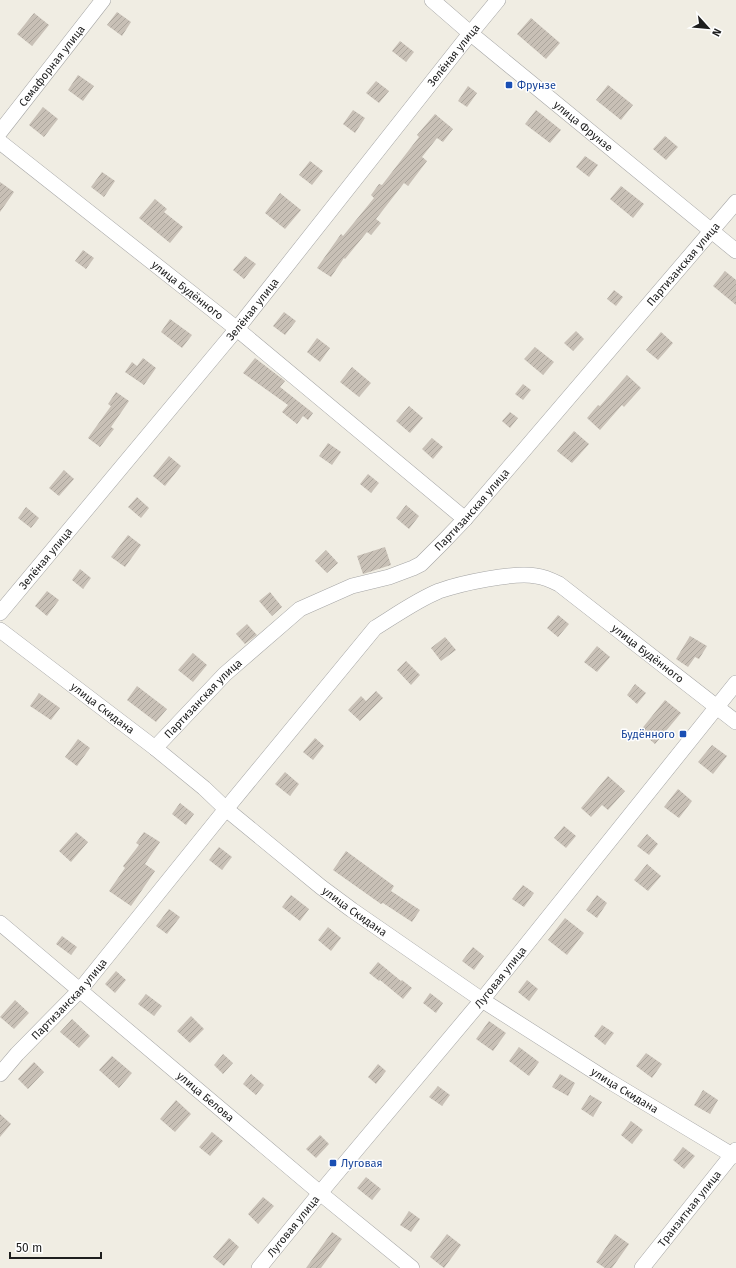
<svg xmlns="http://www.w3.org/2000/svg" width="736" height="1268" viewBox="0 0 736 1268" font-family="'Fira Sans',sans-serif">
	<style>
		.building { fill: url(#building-hatch) }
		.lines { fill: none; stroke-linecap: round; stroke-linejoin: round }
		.minor-casing { stroke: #a5a5a5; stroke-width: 16 }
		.minor { stroke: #fff; stroke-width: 15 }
		.transit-dot { fill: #1a4fb4; stroke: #fff; stroke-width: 1.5 }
		.labels { text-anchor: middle; stroke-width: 3; stroke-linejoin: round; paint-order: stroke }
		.street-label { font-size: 11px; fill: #1e1e1e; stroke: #fff }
		.transit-label { font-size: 11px; fill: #164399; stroke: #fff; text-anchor: start }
	</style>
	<defs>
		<pattern id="building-hatch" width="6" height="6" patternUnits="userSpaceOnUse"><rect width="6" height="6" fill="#c8c0b6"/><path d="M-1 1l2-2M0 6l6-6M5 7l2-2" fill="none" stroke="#aba59c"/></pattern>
	</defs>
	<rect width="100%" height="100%" fill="#f0ede3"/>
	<g class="building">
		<polygon points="117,12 131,22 122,36 107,25"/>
		<polygon points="34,13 49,25 32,46 17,34"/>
		<polygon points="531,18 560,43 546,59 517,34"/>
		<polygon points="400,41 414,52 406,62 392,51"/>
		<polygon points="78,75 94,86 83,101 68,90"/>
		<polygon points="376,81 389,91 379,103 366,93"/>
		<polygon points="608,85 633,105 621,120 596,100"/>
		<polygon points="468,86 477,93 467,107 458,101"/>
		<polygon points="43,107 58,119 44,137 29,125"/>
		<polygon points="353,110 365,118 355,133 343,124"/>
		<polygon points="536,110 561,130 550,143 525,124"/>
		<polygon points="435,114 453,129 443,142 437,138 422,157 427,161 408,186 404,183 376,219 381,223 371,235 367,232 345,259 344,258 331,277 317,268 341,234 343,236 374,198 371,195 379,184 382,185 419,137 417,135"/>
		<polygon points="665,136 678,147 666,160 653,149"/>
		<polygon points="585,156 598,165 589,177 576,167"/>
		<polygon points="310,161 323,171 312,185 299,175"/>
		<polygon points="102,172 115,181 104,197 91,187"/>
		<polygon points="0,182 14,192 0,212"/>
		<polygon points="621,186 644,204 633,218 610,199"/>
		<polygon points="280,193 301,210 285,229 265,213"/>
		<polygon points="155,199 167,209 164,212 183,227 170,243 139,218"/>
		<polygon points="83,250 94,258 86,269 75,261"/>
		<polygon points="245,256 256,264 244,279 233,270"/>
		<polygon points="725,271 736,280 736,305 713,286"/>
		<polygon points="614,290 623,297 616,306 607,299"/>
		<polygon points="284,312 296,321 285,335 273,326"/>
		<polygon points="170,319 192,335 182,348 161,332"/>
		<polygon points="576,331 584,339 573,351 564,343"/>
		<polygon points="661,332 673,343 658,360 646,350"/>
		<polygon points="317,338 330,348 320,362 307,352"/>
		<polygon points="535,347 554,362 543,375 524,359"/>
		<polygon points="143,358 156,368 144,385 125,372 132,362 137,366"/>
		<polygon points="255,358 285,381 280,387 313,413 308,420 303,416 297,424 282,412 288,405 243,373"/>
		<polygon points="352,367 371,383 359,397 340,382"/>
		<polygon points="627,375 641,388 624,407 622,405 600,430 587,418 598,405 600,406"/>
		<polygon points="523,384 531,390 523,400 515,394"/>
		<polygon points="116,392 129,401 111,427 114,429 100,447 88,438 111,406 108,404"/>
		<polygon points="409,406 423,418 410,433 396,421"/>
		<polygon points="510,412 518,418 510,428 502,421"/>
		<polygon points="574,431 589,444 572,463 557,451"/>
		<polygon points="432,438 443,447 433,459 422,449"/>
		<polygon points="328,443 341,452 332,465 319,456"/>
		<polygon points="169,456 181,466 165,486 153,476"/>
		<polygon points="64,470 74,479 59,496 49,488"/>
		<polygon points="368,474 379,483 371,493 360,484"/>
		<polygon points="137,497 149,508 141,518 128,507"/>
		<polygon points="406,505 419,516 409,529 396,518"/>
		<polygon points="26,507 39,518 31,528 18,518"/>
		<polygon points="128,535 141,545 125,567 111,557"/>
		<polygon points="385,547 391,565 363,574 357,556"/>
		<polygon points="326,550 338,563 327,573 315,561"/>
		<polygon points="80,569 91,578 83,589 72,580"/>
		<polygon points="47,591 59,600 47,616 35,606"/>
		<polygon points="270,592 282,607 272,616 259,601"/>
		<polygon points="558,615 569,624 558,637 547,628"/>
		<polygon points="247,624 257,635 245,644 236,634"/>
		<polygon points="690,636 707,646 699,659 695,657 688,667 676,659"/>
		<polygon points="445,637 456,650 441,661 431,648"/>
		<polygon points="597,646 610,657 597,672 584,662"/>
		<polygon points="193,653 207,665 193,682 178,670"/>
		<polygon points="406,661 420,675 411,685 397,670"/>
		<polygon points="635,684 646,693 637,704 627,695"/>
		<polygon points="137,686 167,709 156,722 127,700"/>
		<polygon points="376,691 383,698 360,721 348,710 361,696 366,701"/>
		<polygon points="39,693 60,708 51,720 30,706"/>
		<polygon points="665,700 681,713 655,744 640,731"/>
		<polygon points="315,738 324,746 313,760 303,752"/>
		<polygon points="78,739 90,748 77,766 65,757"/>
		<polygon points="712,745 727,756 713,774 698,762"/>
		<polygon points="285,772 299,784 290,796 275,784"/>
		<polygon points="608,776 625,791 608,810 602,805 591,817 581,808"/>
		<polygon points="678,789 692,801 679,818 664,807"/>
		<polygon points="180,803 194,814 186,825 172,814"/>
		<polygon points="564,826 576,836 566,848 554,838"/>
		<polygon points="76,832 88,842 71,862 59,851"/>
		<polygon points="144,832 160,842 145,864 155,871 131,906 109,891 125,868 123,866 139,845 136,843"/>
		<polygon points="647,834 658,844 649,855 637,846"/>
		<polygon points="219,847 232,857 222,870 209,860"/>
		<polygon points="346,851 394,886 391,891 420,910 412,922 383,903 381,904 333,870"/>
		<polygon points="647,864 661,876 648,891 634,880"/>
		<polygon points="523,885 534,893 524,907 512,899"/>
		<polygon points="291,895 309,909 300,921 282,907"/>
		<polygon points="597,895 607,903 597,918 586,910"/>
		<polygon points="169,909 180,917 167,934 156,926"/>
		<polygon points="565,918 584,933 567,955 548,940"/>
		<polygon points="328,927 341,938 331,951 318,940"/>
		<polygon points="62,936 77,947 71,955 56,944"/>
		<polygon points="473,947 484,956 474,970 462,961"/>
		<polygon points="378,962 401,981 402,980 412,988 403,999 380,980 379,981 369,973"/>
		<polygon points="116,971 126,980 115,993 105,984"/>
		<polygon points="527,980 538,989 529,1001 518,992"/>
		<polygon points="430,993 443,1003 436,1013 423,1003"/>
		<polygon points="146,994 162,1006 154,1016 138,1004"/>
		<polygon points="15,1000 29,1013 14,1029 0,1017"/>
		<polygon points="191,1016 204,1029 190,1043 177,1031"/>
		<polygon points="72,1019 90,1036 79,1048 60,1032"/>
		<polygon points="489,1021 506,1033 493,1051 476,1039"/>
		<polygon points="602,1025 614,1033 605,1045 594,1036"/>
		<polygon points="519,1047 539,1062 529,1076 509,1061"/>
		<polygon points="646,1053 662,1064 652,1078 636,1066"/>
		<polygon points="223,1054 233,1063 223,1074 214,1065"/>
		<polygon points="112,1056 132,1073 119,1088 99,1070"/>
		<polygon points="34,1062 44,1072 28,1089 18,1079"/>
		<polygon points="378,1064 386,1071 376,1084 368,1077"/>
		<polygon points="251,1074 264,1085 256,1095 243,1084"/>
		<polygon points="560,1074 575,1083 568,1096 552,1087"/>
		<polygon points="438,1086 450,1095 442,1106 429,1097"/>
		<polygon points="703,1090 718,1100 710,1114 694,1105"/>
		<polygon points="590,1095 602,1102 593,1117 581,1109"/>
		<polygon points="176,1100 191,1114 175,1132 160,1119"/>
		<polygon points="0,1114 11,1124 0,1137"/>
		<polygon points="631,1121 643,1130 632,1144 621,1135"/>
		<polygon points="212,1132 223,1141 210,1156 199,1147"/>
		<polygon points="320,1135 329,1144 316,1158 306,1149"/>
		<polygon points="683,1147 695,1156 684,1169 673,1160"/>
		<polygon points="366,1177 381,1189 372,1200 357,1188"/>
		<polygon points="263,1197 274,1206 258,1224 248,1214"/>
		<polygon points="409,1211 420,1219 411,1232 400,1225"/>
		<polygon points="332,1232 342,1239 321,1268 306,1268"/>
		<polygon points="447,1234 461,1245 444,1268 430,1257"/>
		<polygon points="615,1234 629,1244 612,1268 605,1268 596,1262"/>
		<polygon points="229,1238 239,1247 224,1266 213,1257"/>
	</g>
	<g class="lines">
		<g class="minor-casing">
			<g id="minor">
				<path id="s1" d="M 432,0 L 470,33 L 736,251"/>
				<path id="s2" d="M 0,132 L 103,0"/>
				<path id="s3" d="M 0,142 L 237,329 L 465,519"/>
				<path id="s4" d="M 0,613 L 240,325 L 465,40 L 498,0"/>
				<path id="s5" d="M 0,630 L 155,748 L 204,788 L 226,809 L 321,887 L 352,910 L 482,1000 L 609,1081 L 732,1155 L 736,1156"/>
				<path id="s6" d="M 155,748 L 225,674 L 300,609 L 352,586 L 389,577 L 413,568 L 421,564 L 442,543 L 465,519 L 736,202"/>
				<path id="s7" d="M 0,923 L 320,1193 L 412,1268"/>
				<path id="s8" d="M 0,1074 L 17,1054 L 80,990 L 226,809 L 375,628 C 396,615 417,600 439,591 C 462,583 513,572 536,576 C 544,577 551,580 559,584 L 736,722"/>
				<path id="s9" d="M 259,1268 L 320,1193 L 482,1000 L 736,683"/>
				<path id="s10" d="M 642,1268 L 736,1150"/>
			</g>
		</g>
		<use href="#minor" class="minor"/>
	</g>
	<g class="transit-dot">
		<rect x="505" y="81" width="8" height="8" rx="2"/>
		<rect x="679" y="730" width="8" height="8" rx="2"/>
		<rect x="329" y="1159" width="8" height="8" rx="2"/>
	</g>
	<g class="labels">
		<g class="street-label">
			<text dy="4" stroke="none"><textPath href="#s4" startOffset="719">Зелёная улица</textPath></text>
			<text dy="4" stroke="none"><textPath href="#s2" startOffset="84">Семафорная улица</textPath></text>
			<text dy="4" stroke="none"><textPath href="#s1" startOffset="197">улица Фрунзе</textPath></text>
			<text dy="4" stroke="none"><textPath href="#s6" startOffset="729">Партизанская улица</textPath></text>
			<text dy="4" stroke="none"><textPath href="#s3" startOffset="239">улица Будённого</textPath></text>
			<text dy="4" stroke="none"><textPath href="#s4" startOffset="395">Зелёная улица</textPath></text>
			<text dy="4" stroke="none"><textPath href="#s6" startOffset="405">Партизанская улица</textPath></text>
			<text dy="4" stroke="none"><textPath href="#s4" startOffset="71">Зелёная улица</textPath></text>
			<text dy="4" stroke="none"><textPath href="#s8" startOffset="893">улица Будённого</textPath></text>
			<text dy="4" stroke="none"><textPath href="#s6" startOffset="69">Партизанская улица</textPath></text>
			<text dy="4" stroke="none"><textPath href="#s5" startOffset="129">улица Скидана</textPath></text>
			<text dy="4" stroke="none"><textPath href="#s5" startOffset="453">улица Скидана</textPath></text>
			<text dy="4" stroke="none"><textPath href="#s9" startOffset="378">Луговая улица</textPath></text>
			<text dy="4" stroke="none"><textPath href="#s8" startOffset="102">Партизанская улица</textPath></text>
			<text dy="4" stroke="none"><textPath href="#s5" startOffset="777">улица Скидана</textPath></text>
			<text dy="4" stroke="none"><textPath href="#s7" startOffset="269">улица Белова</textPath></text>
			<text dy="4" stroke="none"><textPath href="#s10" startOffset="76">Транзитная улица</textPath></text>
			<text dy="4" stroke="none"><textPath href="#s9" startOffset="54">Луговая улица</textPath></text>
		</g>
		<g class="transit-label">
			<text x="517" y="89">Фрунзе</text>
			<text x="675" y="738" text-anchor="end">Будённого</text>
			<text x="341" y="1167">Луговая</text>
		</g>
	</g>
	<g transform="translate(708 28) rotate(117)" stroke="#ffffff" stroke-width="3" paint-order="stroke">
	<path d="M0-3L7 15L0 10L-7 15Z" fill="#1e1e1e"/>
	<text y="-6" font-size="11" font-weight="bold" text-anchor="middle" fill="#1e1e1e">N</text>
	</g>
	<path d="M10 1252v6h91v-6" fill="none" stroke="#1e1e1e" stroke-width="2"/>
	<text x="16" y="1252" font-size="12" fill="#1e1e1e" stroke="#ffffff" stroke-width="3" paint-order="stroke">50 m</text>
</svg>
